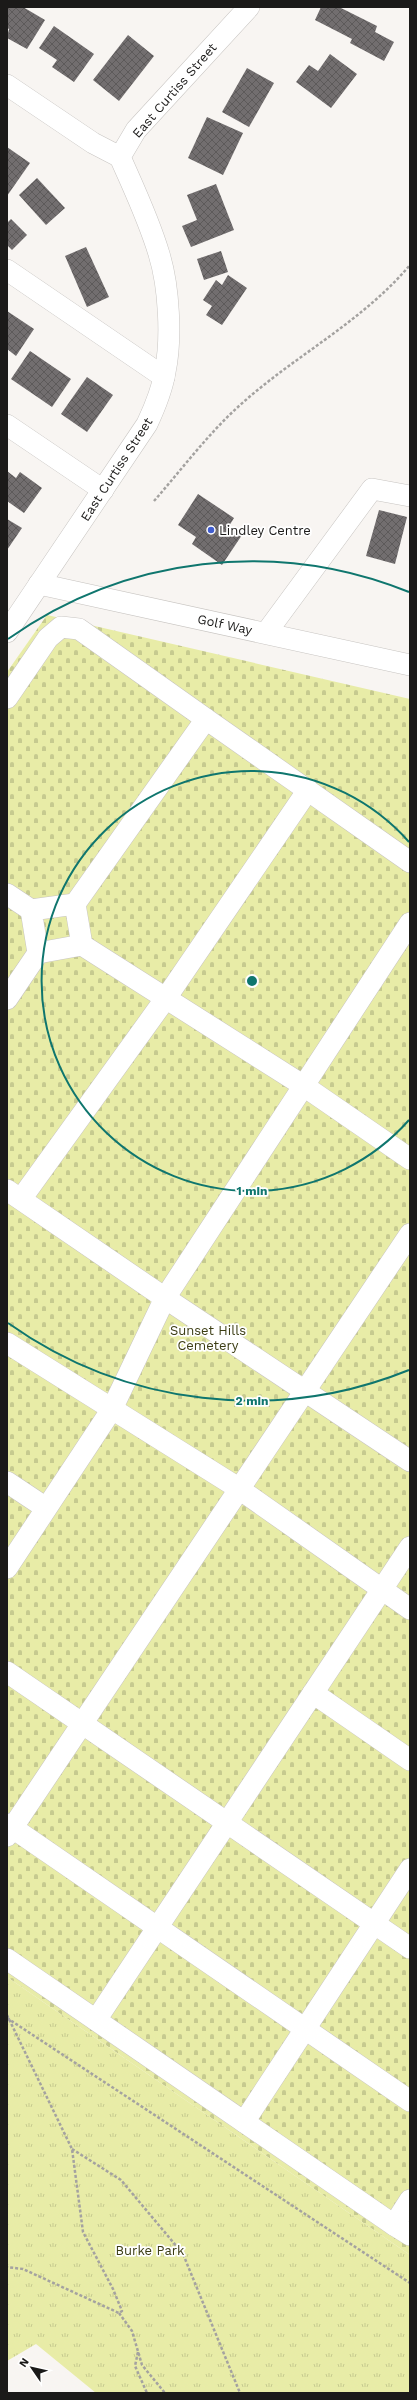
<svg xmlns="http://www.w3.org/2000/svg" width="417" height="2400" viewBox="0 0 417 2400" font-family="'Work Sans',sans-serif">
	<style>
		.cemetery { fill: url(#cemetery-stones) }
		.park { fill: url(#park-tufts) }
		.building { fill: url(#building-cross-hatch) }
		.lines { fill: none; stroke-linecap: round; stroke-linejoin: round }
		.minor-casing { stroke: #c8c5c2; stroke-width: 22 }
		.path { stroke: #a4a2a0; stroke-width: 2.5; stroke-dasharray: 3 2; stroke-linecap: butt }
		.minor { stroke: #fff; stroke-width: 21 }
		.ring { fill: none; stroke: #0f766e; stroke-width: 2 }
		.poi-dot { fill: #405dcf; stroke: #fff; stroke-width: 1.5 }
		.labels { text-anchor: middle; stroke-width: 3.5; stroke-linejoin: round; paint-order: stroke }
		.street-label { font-size: 13px; fill: #1b1a19; stroke: #fff }
		.poi-label { font-size: 13px; fill: #1b1a19; stroke: #fff; text-anchor: start }
		.park-label { font-size: 13px; fill: #3c3d14; stroke: #fff }
		.centre { fill: #0f766e; stroke: #fff; stroke-width: 2 }
		.ring-label { font-size: 12px; text-anchor: middle; font-weight: bold; fill: #0f766e; stroke: #fff; stroke-width: 3.5; stroke-linejoin: round; paint-order: stroke }
	</style>
	<defs>
		<pattern id="cemetery-stones" width="16" height="16" patternUnits="userSpaceOnUse"><rect width="16" height="16" fill="#e8eca7"/><path d="M2 7V4a2 2 0 0 1 4 0v3zM10 15v-3a2 2 0 0 1 4 0v3z" fill="#c6ca8f"/></pattern>
		<pattern id="park-tufts" width="24" height="20" patternUnits="userSpaceOnUse"><rect width="24" height="20" fill="#e8eca7"/><path d="M3 7l-1-3M5 7V3M7 7l1-3M15 17l-1-3M17 17v-4M19 17l1-3" fill="none" stroke="#c6ca8f"/></pattern>
		<pattern id="building-cross-hatch" width="8" height="8" patternUnits="userSpaceOnUse"><rect width="8" height="8" fill="#726e6f"/><path d="M0 0l8 8M0 8l8-8" fill="none" stroke="#5d5a5a"/></pattern>
	</defs>
	<rect width="100%" height="100%" fill="#f8f5f2"/>
	<polygon class="cemetery" points="47,615 410,699 410,2255 7,1977 7,672"/>
	<polygon class="park" points="7,1977 410,2255 410,2393 96,2393 36,2344 7,2361"/>
	<g class="building">
		<polygon points="7,7 23,7 45,20 27,49 7,38 9,29 7,28"/>
		<polygon points="321,7 339,7 377,26 375,32 394,42 384,61 350,43 352,39 315,20"/>
		<polygon points="54,26 94,54 74,82 52,67 57,60 39,48"/>
		<polygon points="128,35 154,56 119,101 93,80"/>
		<polygon points="330,54 357,74 331,108 296,82 309,65 318,71"/>
		<polygon points="247,68 274,83 249,127 222,112"/>
		<polygon points="207,117 243,133 223,175 188,158"/>
		<polygon points="7,147 30,163 7,196"/>
		<polygon points="37,178 65,208 46,225 19,195"/>
		<polygon points="216,184 234,230 191,247 182,226 197,220 187,195"/>
		<polygon points="11,219 27,235 12,250 7,245 7,223"/>
		<polygon points="86,247 109,297 87,307 65,256"/>
		<polygon points="221,251 228,272 204,280 197,259"/>
		<polygon points="228,275 247,288 222,325 206,315 212,306 203,300 216,280 222,285"/>
		<polygon points="7,311 34,329 16,356 7,349"/>
		<polygon points="30,351 71,379 52,407 11,379"/>
		<polygon points="87,377 113,395 87,432 61,414"/>
		<polygon points="7,471 16,478 20,472 42,488 24,513 7,501"/>
		<polygon points="198,494 234,518 229,526 242,535 222,565 192,544 196,537 178,525"/>
		<polygon points="379,510 407,517 395,564 366,556"/>
		<polygon points="7,519 22,528 7,550"/>
	</g>
	<g class="lines">
		<g class="minor-casing">
			<g id="minor">
				<polyline points="7,85 93,143 120,157"/>
				<polyline points="7,270 164,377"/>
				<polyline points="7,425 103,490"/>
				<polyline points="39,584 410,665"/>
				<path d="M 7,632 L 147,424 C 155,407 162,390 165,372 C 172,339 169,286 159,254 C 149,220 134,189 120,157 L 136,130 L 249,7"/>
				<polyline points="266,633 372,489 410,496"/>
				<polyline points="7,698 48,638 61,627 79,629 206,719"/>
				<polyline points="410,862 206,719 75,904 82,945 304,1086 410,1159"/>
				<polyline points="7,894 31,910"/>
				<polyline points="75,904 31,910 38,953 82,945"/>
				<polyline points="7,999 38,953"/>
				<polyline points="7,1190 165,1298 410,923"/>
				<polyline points="21,1199 166,998 308,790"/>
				<polyline points="7,1343 235,1486 410,1609"/>
				<polyline points="7,1482 46,1508"/>
				<polyline points="7,1568 112,1409 165,1298 410,1461"/>
				<polyline points="7,1672 410,1948"/>
				<polyline points="313,1693 410,1760"/>
				<polyline points="7,1824 410,2101"/>
				<polyline points="7,1836 410,1234"/>
				<polyline points="7,1959 394,2225 410,2200"/>
				<polyline points="96,2020 410,1547"/>
				<polyline points="244,2122 410,1869"/>
				<polyline points="394,2225 410,2235"/>
			</g>
		</g>
		<g class="path">
			<path d="M 154,501 C 182,469 208,434 239,406 C 294,356 362,322 410,265"/>
			<polyline points="7,2015 72,2149 83,2232 113,2289 122,2311 119,2313 23,2269 7,2267"/>
			<polyline points="7,2018 410,2283"/>
			<polyline points="72,2149 121,2180 183,2254 240,2393"/>
			<polyline points="119,2313 132,2331 142,2365 165,2393"/>
			<polyline points="138,2352 135,2366 147,2393"/>
		</g>
		<use href="#minor" class="minor"/>
	</g>
	<g class="ring">
		<path d="M409 1120A210 210 0 1 1 409 842"/>
		<path d="M409 1370A420 420 0 0 1 8 1323M8 639A420 420 0 0 1 409 592"/>
	</g>
	<circle class="poi-dot" cx="211" cy="530" r="4"/>
	<g class="labels">
		<g class="street-label">
			<text transform="translate(174 90) rotate(-49)" y="5">East Curtiss Street</text>
			<text transform="translate(116 469) rotate(-57)" y="5">East Curtiss Street</text>
			<text transform="translate(225 624) rotate(12)" y="5">Golf Way</text>
		</g>
		<g class="poi-label">
			<text x="219" y="535">Lindley Centre</text>
		</g>
		<g class="park-label">
			<text x="208" y="1335">Sunset Hills<tspan x="208" dy="15">Cemetery</tspan></text>
			<text x="150" y="2255">Burke Park</text>
		</g>
	</g>
	<circle cx="252" cy="981" r="6" class="centre"/>
	<g class="ring-label">
		<text x="252" y="1195">1 min</text>
		<text x="252" y="1405">2 min</text>
	</g>
	<rect width="417" height="2400" fill="none" stroke="#1b1a19" stroke-width="16"/>
	<g transform="translate(32 2368) rotate(304)" stroke="#ffffff" stroke-width="3" paint-order="stroke">
	<path d="M0-3L7 15L0 10L-7 15Z" fill="#1b1a19"/>
	<text y="-6" font-size="11" font-weight="bold" text-anchor="middle" fill="#1b1a19">N</text>
	</g>
</svg>
